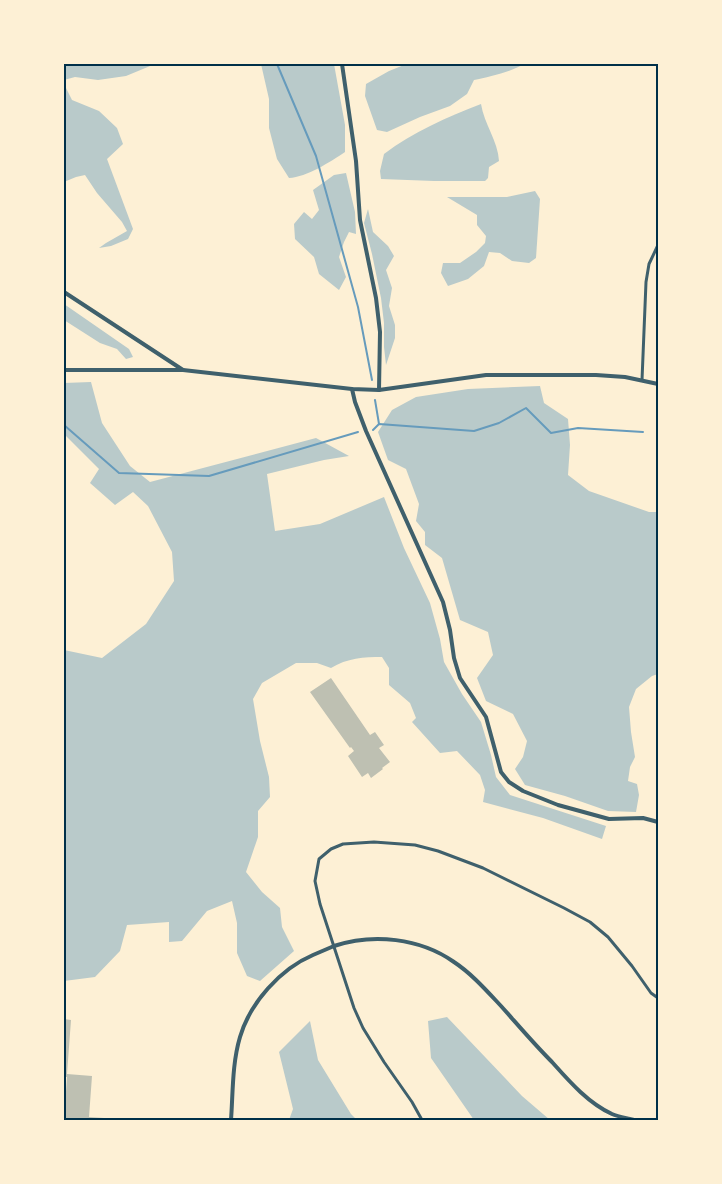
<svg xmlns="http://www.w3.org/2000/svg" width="722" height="1184" viewBox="0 0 722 1184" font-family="'Sofia Sans Condensed',sans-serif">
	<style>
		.green { fill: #b9caca }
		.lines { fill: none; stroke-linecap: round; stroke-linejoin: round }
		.stream { stroke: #669bbc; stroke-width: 2 }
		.building { fill: #bec0b2 }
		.minor { stroke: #3f606c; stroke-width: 3 }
		.tertiary { stroke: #3f606c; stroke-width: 4 }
		.neatline { fill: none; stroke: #003049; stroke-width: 2 }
	</style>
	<rect width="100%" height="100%" fill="#fdf0d5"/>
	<g class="green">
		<polygon points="64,64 155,64 126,76 98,80 75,77 64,80"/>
		<path d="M 261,64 L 334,64 L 345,125 L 345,152 C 330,162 307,177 289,178 L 277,159 L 269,128 L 269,99 Z"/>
		<path d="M 403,64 L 524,64 C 511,72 489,77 474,80 L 467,94 L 450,106 L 420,117 L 387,132 L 377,130 L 365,96 L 366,84 L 389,71 L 404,65 Z"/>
		<polygon points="64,84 72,100 99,111 117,128 123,144 107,159 133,229 128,239 111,246 99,248 106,243 127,231 122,222 97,193 85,175 76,177 64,182"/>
		<path d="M 481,104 C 484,124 498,141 499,161 L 489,167 L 488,178 L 485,181 L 434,181 L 381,179 L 380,171 L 384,154 C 413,132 447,117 481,104 Z"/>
		<polygon points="346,173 355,212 356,234 349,232 344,242 339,257 346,277 339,290 319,274 314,257 295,239 294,224 304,212 312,219 319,210 313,190 334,175"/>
		<polygon points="535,191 540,199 536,258 529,263 512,261 500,253 489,252 484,266 468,279 448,286 441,273 443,263 460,263 476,252 485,243 486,236 477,225 477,215 447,197 507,197"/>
		<polygon points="368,209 373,232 388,246 394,256 386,270 392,288 389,306 395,325 395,338 386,365 384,347 384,323 381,298 372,254 364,223"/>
		<polygon points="64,304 129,349 133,357 126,359 117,349 100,343 64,320"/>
		<path d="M 91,382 L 102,423 L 130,466 L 150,482 L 316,438 L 349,456 L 324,460 L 267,474 L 275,531 L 320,524 L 384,497 L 404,548 L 430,603 L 440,639 L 444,662 L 462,694 L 481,722 L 491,755 L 496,777 L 510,795 L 606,826 L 602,839 L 543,818 L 483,802 L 485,790 L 480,775 L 457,751 L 440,753 L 412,722 L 416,718 L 410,703 L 389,685 L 389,668 L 382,657 C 364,657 347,658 331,668 L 317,663 L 296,663 L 262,683 L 253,699 L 260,741 L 269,777 L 270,797 L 258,811 L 258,837 L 246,872 L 262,892 L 280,908 L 282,927 L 294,951 L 260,981 L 247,976 L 237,953 L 237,923 L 232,901 L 207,911 L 182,941 L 169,942 L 169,922 L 127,925 L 120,951 L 95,977 L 64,981 L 64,650 L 102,658 L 146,624 L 174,581 L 172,552 L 148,506 L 133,492 L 115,505 L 90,483 L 99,469 L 64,434 L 64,383 Z"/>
		<polygon points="540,386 544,403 568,419 570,445 568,475 589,491 649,512 658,512 658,674 652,676 636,689 629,707 631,732 635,757 630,767 628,781 637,784 639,795 636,812 608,811 565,796 525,785 515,769 523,757 527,741 513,714 486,701 477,678 493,655 488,632 460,620 442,558 425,545 425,532 416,521 419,504 406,469 388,460 378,432 392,410 416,397 468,389"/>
		<polygon points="447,1017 522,1096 550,1120 474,1120 431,1058 428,1021"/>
		<polygon points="310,1021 318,1060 351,1114 357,1120 289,1120 293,1109 279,1052"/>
	</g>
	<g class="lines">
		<g class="stream">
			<polyline points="277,64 316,156 358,307 372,380"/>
			<polyline points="375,400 379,424"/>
			<polyline points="64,425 119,473 209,476 358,432"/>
			<polyline points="373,430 379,424 474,431 499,423 526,408 551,433 578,428 643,432"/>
		</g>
	</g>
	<g class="building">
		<polygon points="331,678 370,735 375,732 384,745 379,748 390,762 382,768 383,769 371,778 368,773 362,777 348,756 354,751 351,747 350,748 310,692"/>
		<polygon points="64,1019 71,1020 67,1074 92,1076 89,1117 104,1118 104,1120 64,1120 67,1077 64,1077"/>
	</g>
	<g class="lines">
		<g class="minor">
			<polyline points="642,380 646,282 649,264 658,245"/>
			<polyline points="422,1120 412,1102 384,1062 363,1028 354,1008 320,904 315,881 319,859 331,849 343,844 374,842 415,845 438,851 483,868 564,908 590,922 608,937 632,966 651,993 658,998"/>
		</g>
		<g class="tertiary">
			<polyline points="342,64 356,161 360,220 376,298 380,332 379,390"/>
			<polyline points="64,292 183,370"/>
			<polyline points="64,370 183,370 352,389 379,390 486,375 596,375 625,377 658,384"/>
			<polyline points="352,389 355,402 366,431 443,602 450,630 454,658 460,678 486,717 501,772 509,782 523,791 558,805 609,819 643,818 658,822"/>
			<path d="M 231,1120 C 233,1093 232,1064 240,1037 C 250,1003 280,969 313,955 C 320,952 327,949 334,946 C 373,933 420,938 454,962 C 472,974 486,990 501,1006 C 518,1025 534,1044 552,1062 C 569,1081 588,1103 612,1114 C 619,1117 627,1118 634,1120"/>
		</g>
	</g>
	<rect width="722" height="1184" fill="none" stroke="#fdf0d5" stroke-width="130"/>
	<rect x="65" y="65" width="592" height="1054" class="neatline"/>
</svg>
